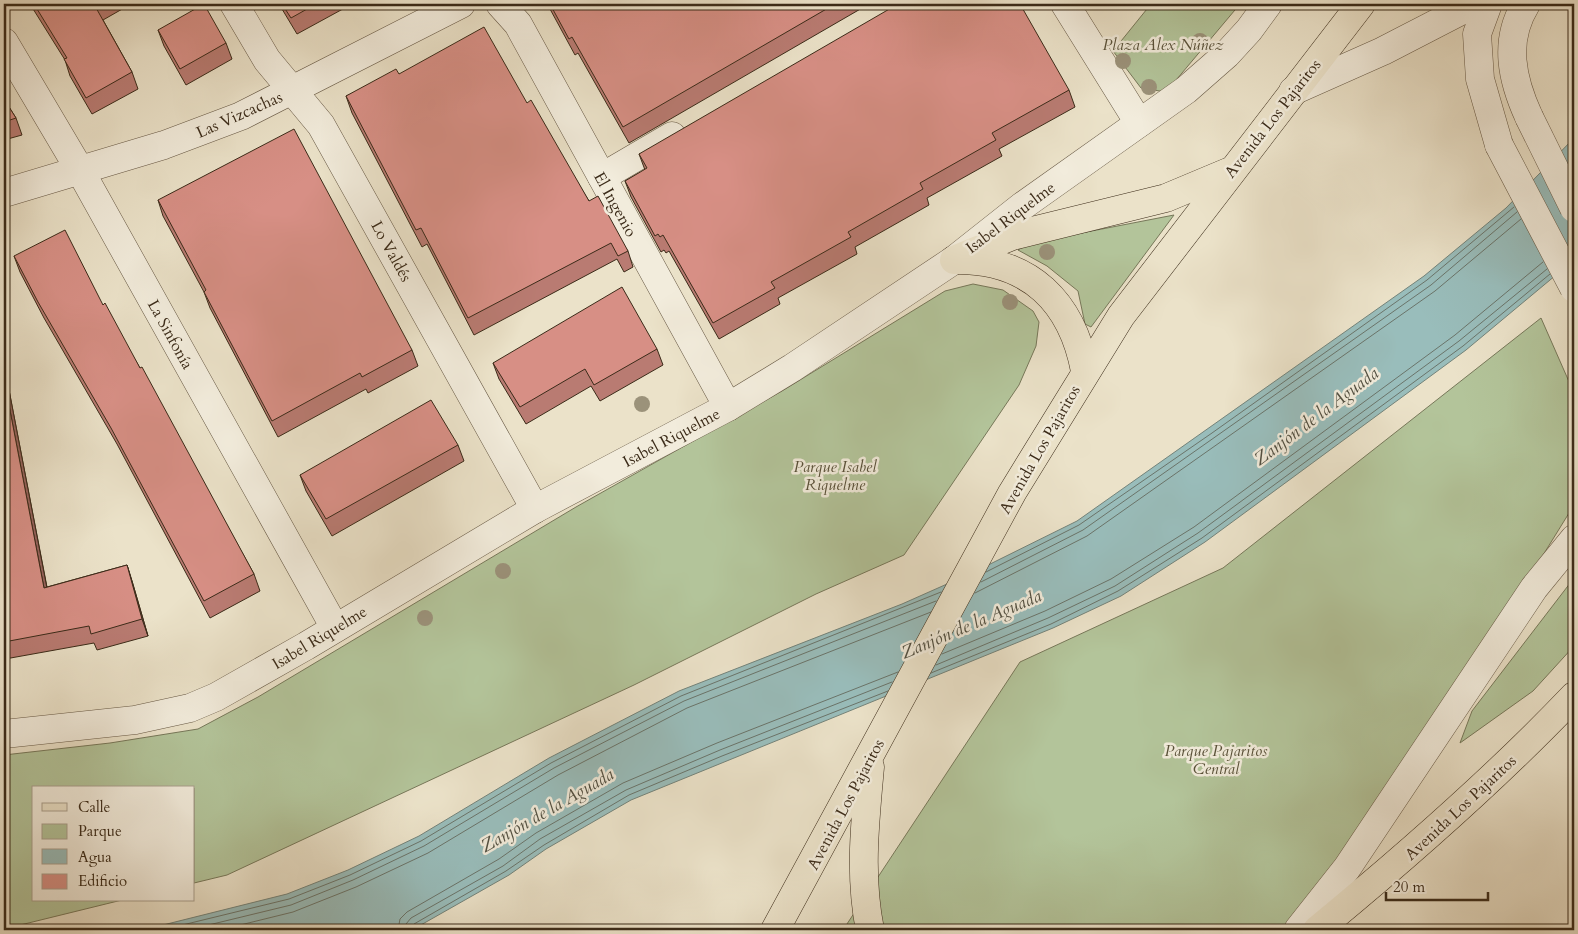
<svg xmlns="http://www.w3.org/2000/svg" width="1578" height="934" viewBox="0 0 1578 934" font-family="Cardo,serif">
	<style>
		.green { fill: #b3c49a; stroke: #77785a }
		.water { fill: #99bdbb; stroke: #73837a }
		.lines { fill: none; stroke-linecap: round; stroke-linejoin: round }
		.shore { stroke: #6a746a; stroke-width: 1 }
		.minor-casing { stroke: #675945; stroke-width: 29 }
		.major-casing { stroke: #3b2b19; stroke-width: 29 }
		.minor { stroke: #f2ecdc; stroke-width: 28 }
		.major { stroke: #ebe2c9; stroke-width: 28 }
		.minor-bridge-casing { stroke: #675945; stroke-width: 29; stroke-linecap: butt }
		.minor-bridge { stroke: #f2ecdc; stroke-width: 28 }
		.tree { fill: #9b927a }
		.wall { fill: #b97b72; stroke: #3b2b19 }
		.shaded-wall { fill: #96645d; stroke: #3b2b19 }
		.building { fill: #d78f85; stroke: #3b2b19 }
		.labels { text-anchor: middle; stroke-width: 5; stroke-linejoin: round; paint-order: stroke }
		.park-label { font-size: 16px; font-style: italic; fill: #595139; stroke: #f2ecdc }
		.street-label { font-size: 16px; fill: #3b2b19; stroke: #f2ecdc }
		.water-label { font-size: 18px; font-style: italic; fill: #525042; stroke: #f2ecdc }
	</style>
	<rect width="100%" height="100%" fill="#ebe2c9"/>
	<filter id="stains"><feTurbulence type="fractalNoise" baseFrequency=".004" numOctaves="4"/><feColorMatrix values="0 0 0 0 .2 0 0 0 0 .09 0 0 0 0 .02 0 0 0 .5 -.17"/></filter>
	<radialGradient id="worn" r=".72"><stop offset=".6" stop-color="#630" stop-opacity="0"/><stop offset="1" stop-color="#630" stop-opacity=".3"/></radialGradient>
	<g class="green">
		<polygon points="1151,4 1240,4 1166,92 1141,88 1113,51"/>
		<polygon points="1174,215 1091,327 1085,324 1078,291 1047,266 1018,250 1030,243"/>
		<polygon points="973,284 1003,290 1033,311 1039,322 1036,346 1019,385 904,555 816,594 634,685 227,875 194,883 194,788 34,788 34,900 122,900 4,929 4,755 110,743 198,729 258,697 576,507 782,391 945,291"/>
		<polygon points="1541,318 1574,393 1574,505 1318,919 1305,930 843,930 1020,662 1223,568"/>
		<polygon points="1574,578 1574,646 1533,691 1460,743 1472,711"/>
	</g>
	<polygon class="water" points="1574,138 1574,260 1466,350 1205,542 1121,596 1053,628 631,800 546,849 509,875 412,930 143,930 287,894 348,870 419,836 549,758 679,691 902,604 974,572 1077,521 1424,276 1506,208"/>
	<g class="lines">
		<g class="shore">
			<polyline points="986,572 1079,525 1212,433 1427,280 1514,207"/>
			<polyline points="981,582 1083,530 1431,285 1517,212"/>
			<polyline points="975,593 1087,536 1435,291 1521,219"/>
			<polyline points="942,654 1045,611 1111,579 1194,527 1455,335 1543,262"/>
			<polyline points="936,665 1048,618 1115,586 1198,533 1459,341 1547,269"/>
			<polyline points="931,673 1051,624 1118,591 1202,538 1463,346 1550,274"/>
			<polyline points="162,930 289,899 350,875 421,841 551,763 681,696 941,592"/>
			<polyline points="188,930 291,905 353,880 424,846 554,768 684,701 936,601"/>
			<polyline points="220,930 293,912 356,887 428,853 558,775 687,708 931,612"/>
			<polyline points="398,930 400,919 407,912 499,859 536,833 623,783 717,743 898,672"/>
			<polyline points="405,930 406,924 411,918 503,866 540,839 626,790 720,750 892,682"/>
			<polyline points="412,930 414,924 506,871 544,845 629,795 722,756 888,691"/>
		</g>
		<g class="minor-casing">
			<g id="minor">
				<polyline points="234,4 267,60 321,125 535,509"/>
				<polyline points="500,4 518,24 728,407"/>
				<polyline points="1065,4 1139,123"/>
				<polyline points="1488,4 1477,34 1480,79 1499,145"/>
				<path d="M 1526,4 C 1503,41 1512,80 1529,117"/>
				<polyline points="4,42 81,172 335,628"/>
				<polyline points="1293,91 1383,51 1474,4"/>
				<polyline points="602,177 672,136"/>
				<polyline points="4,193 164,145 241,116 461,4"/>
				<polyline points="4,734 135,720 190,708 216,697 306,646 535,509 728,407 792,368 954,260 1021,207 1186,90 1227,54 1249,30 1268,4"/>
				<polyline points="1298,930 1347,868 1534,588 1574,539"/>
			</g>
		</g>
		<g class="major-casing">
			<g id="major">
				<polyline points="954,260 1012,236 1166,198 1228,172"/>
				<path d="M 958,260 C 1030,260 1072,302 1085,371"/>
				<polyline points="775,930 1012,493 1121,316 1361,4"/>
				<path d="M 870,930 C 859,876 865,822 870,767"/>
				<path d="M 1317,930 C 1407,856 1494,780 1574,696"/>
			</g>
		</g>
		<use href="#minor" class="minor"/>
		<use href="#major" class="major"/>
		<g class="minor-bridge-casing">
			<g id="minor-bridge">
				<polyline points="1529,117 1574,208"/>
				<polyline points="1499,145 1574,288"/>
			</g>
		</g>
		<use href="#minor-bridge" class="minor-bridge"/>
	</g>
	<g class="tree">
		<circle cx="1200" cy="41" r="8"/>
		<circle cx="1123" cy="61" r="8"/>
		<circle cx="1149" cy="87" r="8"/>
		<circle cx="1047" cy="252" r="8"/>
		<circle cx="1010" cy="302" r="8"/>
		<circle cx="642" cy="404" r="8"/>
		<circle cx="503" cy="571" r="8"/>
		<circle cx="425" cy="618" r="8"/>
	</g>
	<g class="wall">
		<polygon points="30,4 131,4 103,20 132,72 138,89 92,114 70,76 65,60"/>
		<polygon points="279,4 352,4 297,34"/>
		<polygon points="548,4 869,4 629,143 578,53 575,55 550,9"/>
		<polygon points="158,30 226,43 232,59 186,85 164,46"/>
		<polygon points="399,74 527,103 589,201 628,251 633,267 624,272 617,259 474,335 427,244 422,247 352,113 346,96"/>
		<polygon points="1069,90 1075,107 999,149 1002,156 927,198 929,205 855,247 857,254 778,298 780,304 719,339 669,251 666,253 664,250 661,252 631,197 625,181 645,170 639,154"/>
		<polygon points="4,99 16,118 22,135 4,140"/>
		<polygon points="158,200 412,350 418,366 368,393 366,389 278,437 210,308 204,292 163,216"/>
		<polygon points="14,256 103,305 140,368 254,574 260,591 210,618 117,444 44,318 20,272"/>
		<polygon points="657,349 663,365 600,401 591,386 526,424 499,379 493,363"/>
		<polygon points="4,364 47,587 127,565 132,581 148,636 97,650 94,643 5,659 4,655"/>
		<polygon points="458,445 464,461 332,536 306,491 300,475"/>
	</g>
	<g class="shaded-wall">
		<polygon points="4,364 50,604 44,588 4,379"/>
		<polygon points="127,565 132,581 148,636 142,619"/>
	</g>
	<g class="building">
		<polygon points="34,4 98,4 95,6 132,72 86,98 64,59 67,58"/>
		<polygon points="204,4 226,43 180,69 158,30"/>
		<polygon points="282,4 316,4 291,18"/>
		<polygon points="550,4 835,4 623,127 572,37 569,39"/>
		<polygon points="898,4 1020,4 1069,90 992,133 996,140 920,183 923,189 848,232 851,237 771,282 775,288 713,323 663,235 660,237 658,234 655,236 625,181 647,168 639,154"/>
		<polygon points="484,27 527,103 531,100 589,201 598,196 628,251 618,256 611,243 468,318 421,228 416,230 346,96 396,69 399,74"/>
		<polygon points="4,99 16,118 4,122"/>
		<polygon points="294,129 412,350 362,377 360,373 272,421 204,292 206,290 158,200"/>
		<polygon points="65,230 103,305 105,303 140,368 142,367 254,574 204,601 111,428 38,302 14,256"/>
		<polygon points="622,287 657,349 594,385 585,369 520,407 493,363"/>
		<polygon points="4,379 44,588 127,565 142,619 91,634 89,626 4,642"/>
		<polygon points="431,400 458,445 326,519 300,475"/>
	</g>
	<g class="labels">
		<g class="park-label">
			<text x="1163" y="50">Plaza Alex Núñez</text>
			<text x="835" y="472">Parque Isabel<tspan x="835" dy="18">Riquelme</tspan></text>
			<text x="1216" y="756">Parque Pajaritos<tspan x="1216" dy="18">Central</tspan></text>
		</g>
		<g class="street-label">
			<text transform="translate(239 114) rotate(-24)" y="6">Las Vizcachas</text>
			<text transform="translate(1272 118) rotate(-52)" y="6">Avenida Los Pajaritos</text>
			<text transform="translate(616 204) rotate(61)" y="6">El Ingenio</text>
			<text transform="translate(1010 217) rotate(-37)" y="6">Isabel Riquelme</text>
			<text transform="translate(392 251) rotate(61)" y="6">Lo Valdés</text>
			<text transform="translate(171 334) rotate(61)" y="6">La Sinfonía</text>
			<text transform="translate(671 437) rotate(-28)" y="6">Isabel Riquelme</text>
			<text transform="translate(1039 449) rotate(-60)" y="6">Avenida Los Pajaritos</text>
			<text transform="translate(319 637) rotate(-31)" y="6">Isabel Riquelme</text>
			<text transform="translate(845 804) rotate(-62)" y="6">Avenida Los Pajaritos</text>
			<text transform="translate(1460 807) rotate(-43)" y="6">Avenida Los Pajaritos</text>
		</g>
		<g class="water-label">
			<text transform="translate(1316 416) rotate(-37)" y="6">Zanjón de la Aguada</text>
			<text transform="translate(971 624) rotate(-23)" y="6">Zanjón de la Aguada</text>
			<text transform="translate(547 810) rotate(-30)" y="6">Zanjón de la Aguada</text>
		</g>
	</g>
	<rect width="1578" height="934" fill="none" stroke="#ebe2c9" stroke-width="20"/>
	<rect x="5" y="5" width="1568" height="924" fill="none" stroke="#3b2b19" stroke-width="2.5"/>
	<rect x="10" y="10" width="1558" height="914" fill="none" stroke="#3b2b19"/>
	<rect x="32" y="786" width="162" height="115" fill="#f2ecdc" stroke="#a99f8e"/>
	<rect x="42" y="803" width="25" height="8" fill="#ebe2c9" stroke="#a99f8e"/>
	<text x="78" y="812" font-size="15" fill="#3b2b19">Calle</text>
	<rect x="42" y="824" width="25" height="15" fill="#b3c49a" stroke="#a99f8e"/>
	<text x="78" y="836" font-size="15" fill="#3b2b19">Parque</text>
	<rect x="42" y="849" width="25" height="15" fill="#99bdbb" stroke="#a99f8e"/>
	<text x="78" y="862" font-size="15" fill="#3b2b19">Agua</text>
	<rect x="42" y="874" width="25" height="15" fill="#d78f85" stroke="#a99f8e"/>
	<text x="78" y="886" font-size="15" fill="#3b2b19">Edificio</text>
	<path d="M1386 892v8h102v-8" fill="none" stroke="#3b2b19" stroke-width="2.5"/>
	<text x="1393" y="892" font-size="15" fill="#3b2b19" stroke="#f2ecdc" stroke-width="4" paint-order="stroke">20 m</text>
	<rect width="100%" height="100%" filter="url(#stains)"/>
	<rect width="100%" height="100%" fill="url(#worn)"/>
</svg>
